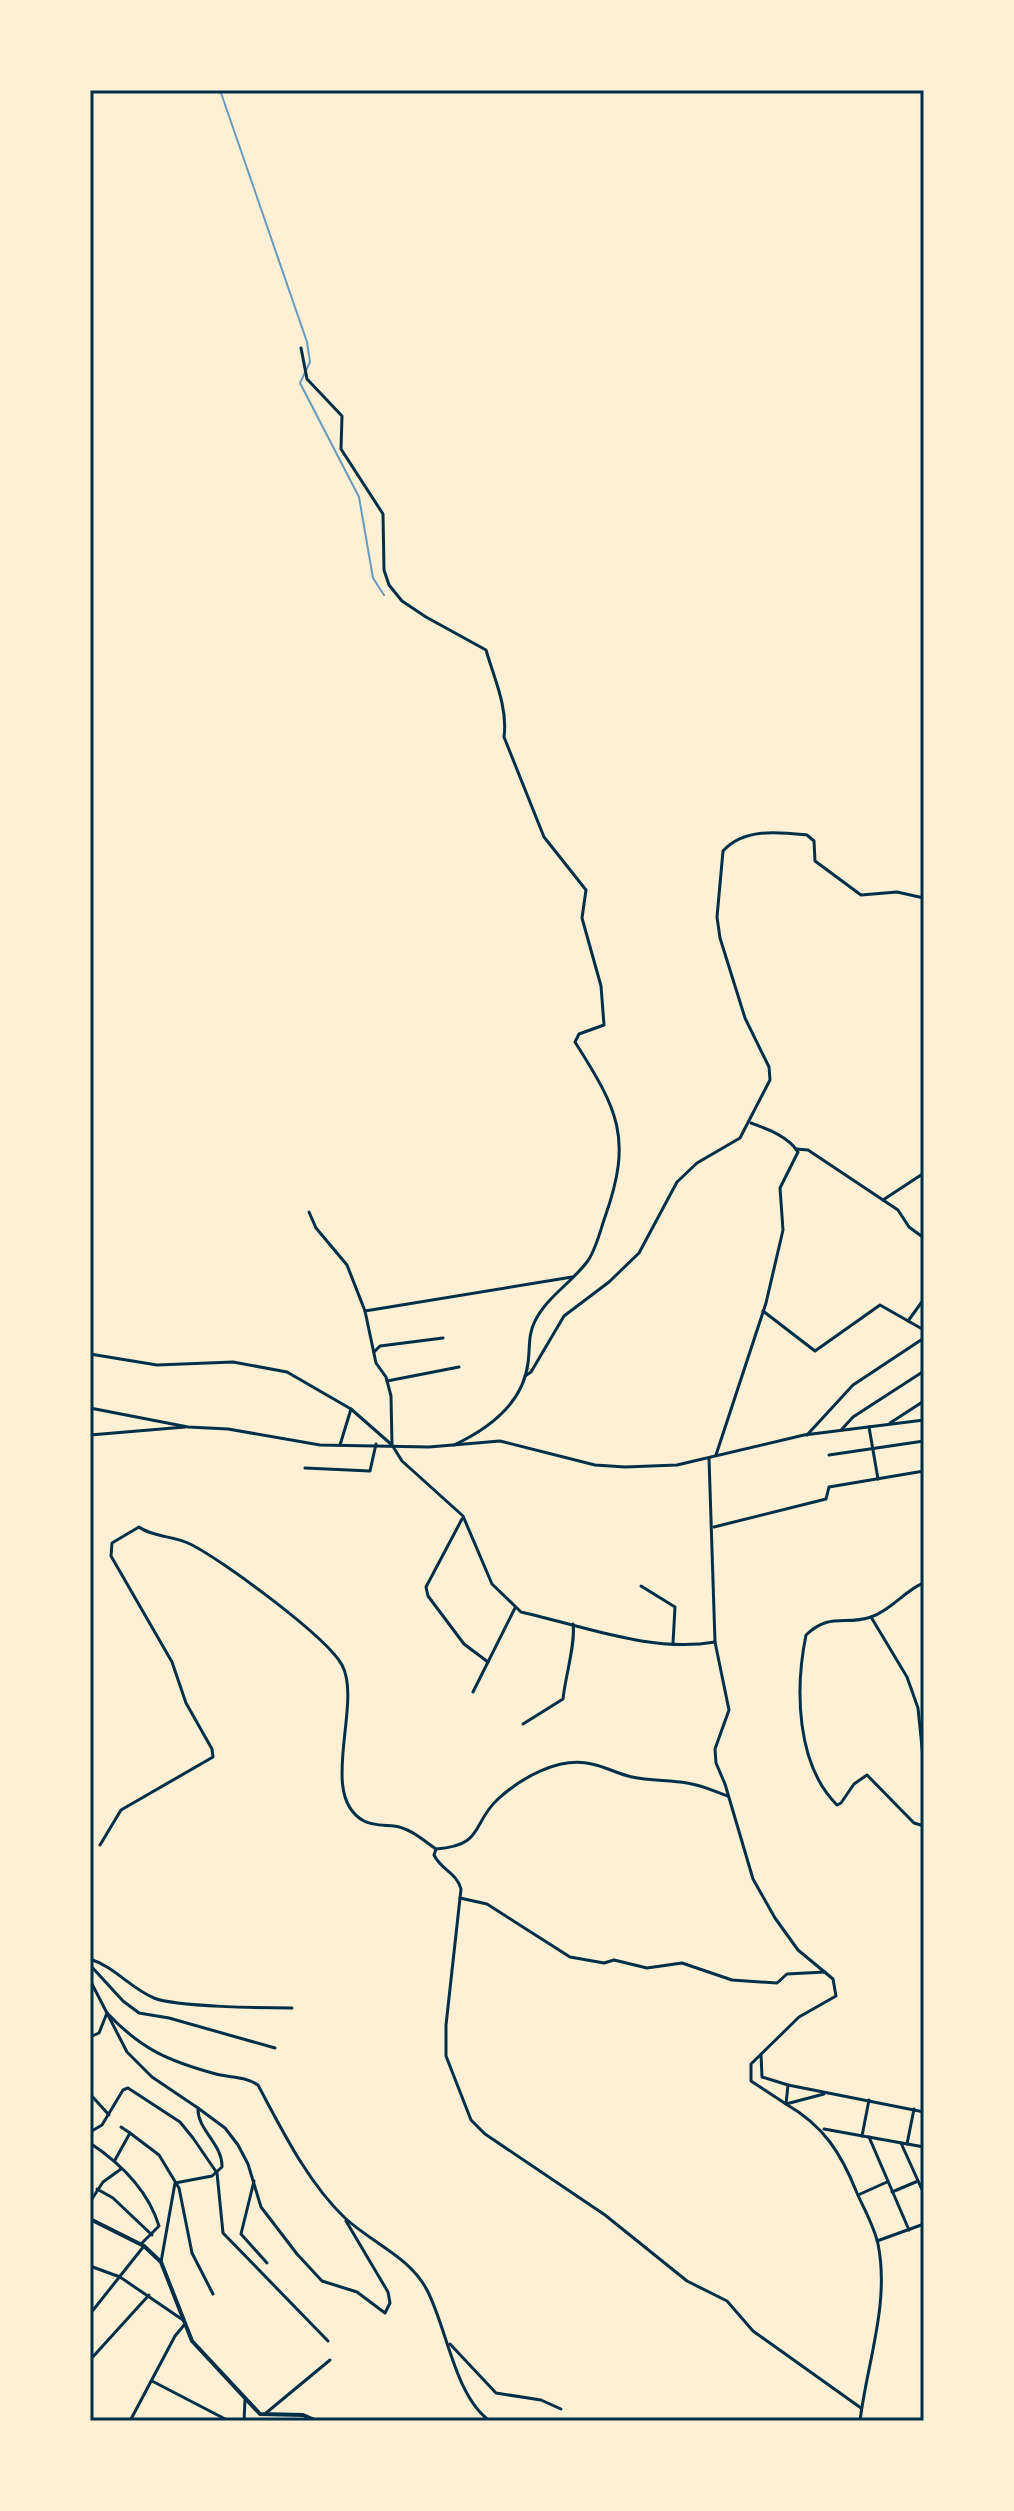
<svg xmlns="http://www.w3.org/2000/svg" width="1014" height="2511" viewBox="0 0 1014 2511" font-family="'Fira Sans',sans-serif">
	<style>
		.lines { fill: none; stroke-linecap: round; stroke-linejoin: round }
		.stream { stroke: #669bbc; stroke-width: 2 }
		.minor { stroke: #003049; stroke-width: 3 }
		.tertiary { stroke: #003049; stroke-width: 3 }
		.secondary { stroke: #003049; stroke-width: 4 }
		.neatline { fill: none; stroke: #003049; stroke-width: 3 }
	</style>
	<rect width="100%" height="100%" fill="#fdf0d5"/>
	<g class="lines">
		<polyline class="stream" points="220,90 307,342 310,362 300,383 359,497 373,578 384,595"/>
		<g class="minor">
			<path d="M 301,348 L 307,379 L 342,416 L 341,449 L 383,514 L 384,570 L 389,585 L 402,601 L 426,617 L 486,650 C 494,678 508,707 504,737 L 544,837 L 586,890 L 582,918 L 601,986 L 604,1025 L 579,1034 L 575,1042 C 618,1110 633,1138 605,1217 C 600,1231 596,1250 587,1262 C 571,1283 547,1297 535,1321 C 528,1334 530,1349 528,1363 C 523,1404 488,1429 454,1445"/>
			<polyline points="796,1149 808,1150 898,1210 909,1227 924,1238"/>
			<polyline points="883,1200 924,1173"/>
			<polyline points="309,1212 316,1228 347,1265 365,1311 572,1277"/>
			<path d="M 365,1311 L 376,1363 L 386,1377 L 391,1396 L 392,1445 L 402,1461 L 463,1516 L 492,1584 L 521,1612 C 584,1626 651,1653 715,1642"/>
			<polyline points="763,1311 815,1351 880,1305 924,1330"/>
			<polyline points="908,1321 924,1299"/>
			<polyline points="374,1352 380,1346 443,1338"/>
			<polyline points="90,1354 157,1365 233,1362 287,1372 351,1409"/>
			<path d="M 525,1376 L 531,1372 L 564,1316 L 609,1282 L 639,1253 L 677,1182 L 697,1163 L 740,1138 L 770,1080 L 769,1067 L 745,1018 L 720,938 L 717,917 L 723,851 C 744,828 778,832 807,835 L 814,841 L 815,861 L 861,895 L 897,892 L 924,898"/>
			<polyline points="387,1381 459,1367"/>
			<polyline points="890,1423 924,1401"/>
			<polyline points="869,1427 878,1479"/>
			<polyline points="842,1429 853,1417 924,1371"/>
			<polyline points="90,1435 185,1427"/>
			<polyline points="807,1435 853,1385 924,1338"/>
			<polyline points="340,1445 351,1409 392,1445"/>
			<path d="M 716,1455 L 766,1303 L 783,1230 L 780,1188 L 798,1152 C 788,1136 767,1129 751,1123"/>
			<polyline points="829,1455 924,1441"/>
			<polyline points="305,1468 370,1471 376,1444"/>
			<polyline points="462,1519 426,1587 428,1596 464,1644 488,1662"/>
			<polyline points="714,1527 826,1499 829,1487 924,1471"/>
			<path d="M 924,1583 C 906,1589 892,1610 871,1617 C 845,1626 830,1612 806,1635 C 795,1689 796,1764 837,1805 L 841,1803 L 854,1784 L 867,1775 L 914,1823 L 924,1826"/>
			<polyline points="641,1586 675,1607 673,1643"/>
			<polyline points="871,1617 907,1677 918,1708 924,1767"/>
			<polyline points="473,1692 515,1608"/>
			<path d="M 523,1724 L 563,1699 C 565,1678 576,1642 573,1624"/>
			<path d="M 100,1845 L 121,1810 L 213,1757 L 212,1749 L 186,1703 L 172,1662 L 111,1556 L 112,1543 L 139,1527 C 152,1537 175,1536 190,1544 C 221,1559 327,1637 342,1665 C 363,1704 317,1796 364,1821 C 373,1826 384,1825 394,1826 C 410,1828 423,1840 436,1849 C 485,1845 471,1824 498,1799 C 521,1778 559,1756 592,1764 C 606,1767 618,1774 632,1777 C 650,1781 669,1780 687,1783 C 701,1785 714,1791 728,1796"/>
			<path d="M 436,1849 L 434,1855 C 441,1870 457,1873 461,1889 L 446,2025 L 446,2056 L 471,2120 L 485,2134 L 605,2215 L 687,2281 L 727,2301 L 753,2331 L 861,2408"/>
			<polyline points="460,1898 487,1904 570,1957 604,1963 614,1960 647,1968 682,1963 732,1980 777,1983 787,1974 825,1972"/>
			<path d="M 90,1959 C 115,1967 130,1988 154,1998 C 176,2007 264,2008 292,2008"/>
			<polyline points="90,1965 123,2001 139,2013 169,2018 275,2048"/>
			<polyline points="90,2037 99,2033 107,2013"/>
			<polyline points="788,2085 924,2112"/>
			<polyline points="90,2094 109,2115"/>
			<path d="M 786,2104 C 824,2126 841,2153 857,2193 C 864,2209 874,2226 878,2244 C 890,2303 867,2363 860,2421"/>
			<polyline points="786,2104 824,2094"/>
			<polyline points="198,2108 225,2128 238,2145 248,2164 261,2207 297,2254 322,2281 357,2292 385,2313 390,2303 388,2292 346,2221"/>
			<polyline points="121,2127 130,2133"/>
			<polyline points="824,2129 924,2147"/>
			<polyline points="90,2132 102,2125 123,2090 128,2088 180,2122 193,2138 217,2173 223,2233 328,2341"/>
			<polyline points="862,2136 869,2100"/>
			<polyline points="869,2137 909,2230"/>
			<path d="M 90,2143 C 120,2163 148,2190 159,2226 L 141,2244"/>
			<polyline points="901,2143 924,2194"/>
			<polyline points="907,2144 914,2109"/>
			<polyline points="115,2160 130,2133 159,2155 179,2188 192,2253 213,2294"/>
			<polyline points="254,2181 241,2234 267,2263"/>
			<polyline points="97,2189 113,2198 152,2235"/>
			<polyline points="892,2192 918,2181"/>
			<polyline points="858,2195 887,2182"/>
			<polyline points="90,2202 103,2182 121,2169"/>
			<polyline points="877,2241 924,2224"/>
			<polyline points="90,2266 120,2277 183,2320"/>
			<polyline points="90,2314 144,2246"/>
			<polyline points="450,2344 496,2393 541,2400 561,2409"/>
			<polyline points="90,2360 149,2295"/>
			<polyline points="152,2381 229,2421"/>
			<polyline points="266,2413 330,2360"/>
		</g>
		<g class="tertiary">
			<polyline points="90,1408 188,1427 228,1429 320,1445 429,1447 500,1441 595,1465 625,1467 677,1465 804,1435 924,1420"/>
			<polyline points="709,1458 715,1642 729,1710 715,1749 716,1763 725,1784 753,1879 775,1918 798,1950 833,1979 836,1996 799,2017 751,2064 751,2081 786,2104 788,2085 762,2077 761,2054"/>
			<path d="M 90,1980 L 127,2052 L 152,2077 L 198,2108 C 197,2130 223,2144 222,2167 L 212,2176 L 175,2183 L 161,2262"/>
			<path d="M 107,2013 C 141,2049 168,2061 216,2074 C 232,2078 244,2076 258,2085 C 282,2130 308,2183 345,2218 C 372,2243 410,2257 427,2290 C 447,2328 455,2397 490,2421"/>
			<polyline points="130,2421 175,2336 185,2324"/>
			<polyline points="244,2421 245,2400"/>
		</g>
		<polyline class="secondary" points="90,2219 144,2246 161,2262 192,2341 260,2414 303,2415 317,2421"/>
	</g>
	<rect width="1014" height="2511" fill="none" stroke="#fdf0d5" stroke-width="184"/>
	<rect x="92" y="92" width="830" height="2327" class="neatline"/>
</svg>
